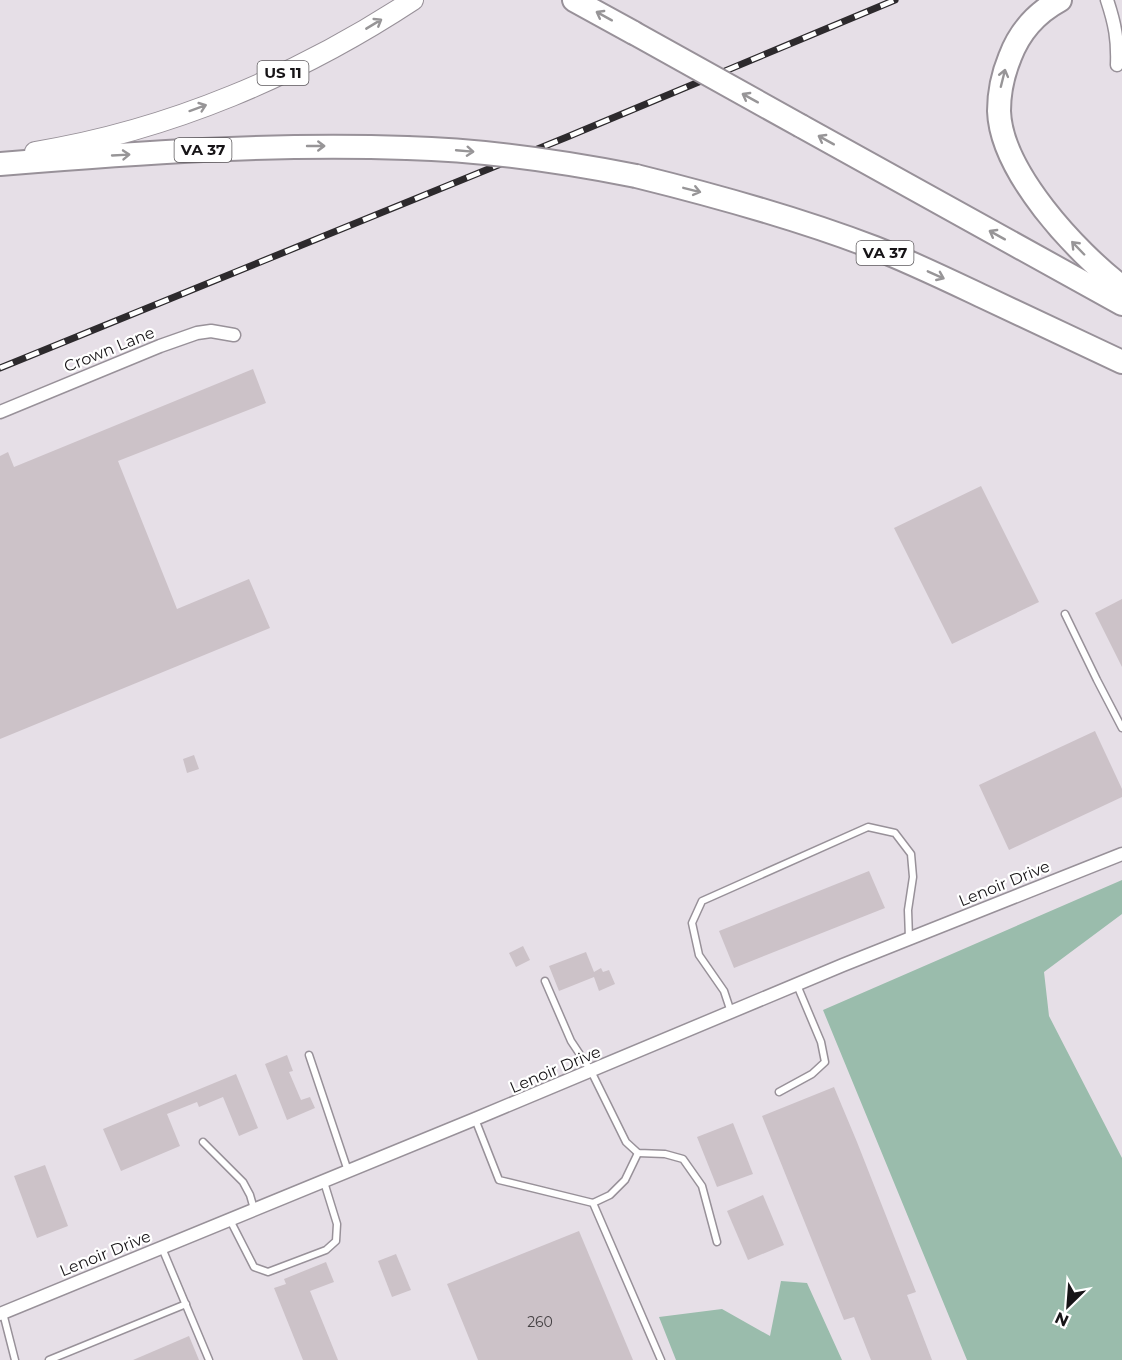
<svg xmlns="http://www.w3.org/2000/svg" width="1122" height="1360" viewBox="0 0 1122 1360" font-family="Montserrat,sans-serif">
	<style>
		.green { fill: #9abcac }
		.building { fill: #ccc2c8 }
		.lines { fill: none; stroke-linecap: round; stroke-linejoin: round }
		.lane-casing { stroke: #989199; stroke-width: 9 }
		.street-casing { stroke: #989199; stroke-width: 15 }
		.primary-casing { stroke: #989199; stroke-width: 22 }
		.highway-casing { stroke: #989199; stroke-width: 26 }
		.lane { stroke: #fff; stroke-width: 6 }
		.street { stroke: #fff; stroke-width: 12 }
		.primary { stroke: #fff; stroke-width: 20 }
		.highway { stroke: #fff; stroke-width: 22 }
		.rail-casing { stroke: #2d2a2d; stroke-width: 7 }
		.rail { stroke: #fff; stroke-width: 4.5; stroke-dasharray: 14; stroke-linecap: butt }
		.highway-bridge-casing { stroke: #989199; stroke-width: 26; stroke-linecap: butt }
		.highway-bridge { stroke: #fff; stroke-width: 22 }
		.oneway { stroke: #979597 }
		.labels { text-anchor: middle; stroke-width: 4.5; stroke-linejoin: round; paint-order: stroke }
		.number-label { font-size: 14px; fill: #444043 }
		.shield { fill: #fff; stroke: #5d5a5d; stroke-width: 1.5 }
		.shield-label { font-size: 15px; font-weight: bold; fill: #171417 }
		.street-label { font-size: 16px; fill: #171417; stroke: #fff }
	</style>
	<rect width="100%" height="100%" fill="#e6dfe7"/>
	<g class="green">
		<polygon points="1122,880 1122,914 1044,972 1049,1016 1122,1158 1122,1360 967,1360 823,1010"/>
		<polygon points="781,1281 807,1283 842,1360 676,1360 659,1317 722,1309 770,1336"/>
	</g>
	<g class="building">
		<polygon points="253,369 266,403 118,461 177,609 249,579 270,628 0,739 0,456 8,452 14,467"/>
		<polygon points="981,486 1039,602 952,644 894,528"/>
		<polygon points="1122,599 1122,667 1095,613"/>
		<polygon points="1095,731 1122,789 1122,797 1009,850 979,785"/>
		<polygon points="194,755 199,769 187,773 183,759"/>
		<polygon points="869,871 885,908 734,968 719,931"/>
		<polygon points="523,946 530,960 516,967 509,953"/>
		<polygon points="586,952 594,972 601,968 603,972 609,970 615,984 599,991 594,977 559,991 549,966"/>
		<polygon points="287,1055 293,1071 289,1072 301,1100 310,1097 315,1108 287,1120 265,1064"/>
		<polygon points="236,1074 258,1128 239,1136 223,1097 199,1107 197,1102 167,1114 180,1146 121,1171 103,1129"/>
		<polygon points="834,1087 857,1142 916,1292 907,1295 932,1360 871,1360 854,1317 844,1320 762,1116"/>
		<polygon points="733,1123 753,1174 717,1187 697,1137"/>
		<polygon points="45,1165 68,1226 37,1238 14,1176"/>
		<polygon points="763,1195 784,1245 748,1260 727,1211"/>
		<polygon points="579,1231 633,1360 478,1360 447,1284"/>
		<polygon points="396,1254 411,1290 392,1297 378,1261"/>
		<polygon points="326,1262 334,1282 310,1291 338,1360 303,1360 274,1288 286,1284 284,1279"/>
		<polygon points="189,1336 199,1360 133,1360"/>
	</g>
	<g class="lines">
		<g class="lane-casing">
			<g id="lane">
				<polyline points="1065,614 1097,680 1122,728"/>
				<polyline points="545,981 571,1041 591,1071 626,1142 638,1153 665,1154 683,1159 702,1186 717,1242"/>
				<polyline points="731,1012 724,991 699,955 692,923 702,901 868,827 895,833 911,854 913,877 908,910 909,938"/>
				<polyline points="309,1055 348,1171"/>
				<polyline points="779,1092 812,1074 825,1062 821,1042 797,985"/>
				<polyline points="475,1119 499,1180 593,1203 661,1360"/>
				<polyline points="203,1142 243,1182 250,1195 254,1209"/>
				<polyline points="593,1203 610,1195 625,1180 638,1153"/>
				<polyline points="230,1220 254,1267 268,1272 326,1250 336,1241 337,1224 324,1182"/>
				<polyline points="162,1248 209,1360"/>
				<polyline points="3,1313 15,1360"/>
				<polyline points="49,1360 186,1304"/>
			</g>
		</g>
		<g class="street-casing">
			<g id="street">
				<path d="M 1107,0 C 1115,24 1118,40 1117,65"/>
				<polyline points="0,412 160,346 197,333 211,331 234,335"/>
				<polyline points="0,1314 475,1119 843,965 1122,854"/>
			</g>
		</g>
		<g class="primary-casing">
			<path id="primary" d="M 35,152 C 170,130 299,75 413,0"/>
		</g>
		<g class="highway-casing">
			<g id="highway">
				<polyline points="574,0 634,33"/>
				<path d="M 1060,0 C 1036,13 1019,33 1010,57 C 1003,74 999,93 999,111 C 1001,172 1076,252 1122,287"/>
				<polyline points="801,126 1122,304"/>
				<path d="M 0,164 C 135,153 271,143 407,148"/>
				<path d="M 636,176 C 717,196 797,218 875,248 C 913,263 950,281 986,298 C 1032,320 1077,341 1122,362"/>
			</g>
		</g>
		<use href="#lane" class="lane"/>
		<use href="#street" class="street"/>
		<use href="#primary" class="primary"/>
		<use href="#highway" class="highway"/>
		<g class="rail-casing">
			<polyline id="rail" points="0,368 567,137 895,0"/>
		</g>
		<use href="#rail" class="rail"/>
		<g class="highway-bridge-casing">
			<g id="highway-bridge">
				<polyline points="634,33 801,126"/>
				<path d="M 407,148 C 484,150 560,161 636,176"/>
			</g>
		</g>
		<use href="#highway-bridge" class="highway-bridge"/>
	</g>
	<defs><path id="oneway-shaft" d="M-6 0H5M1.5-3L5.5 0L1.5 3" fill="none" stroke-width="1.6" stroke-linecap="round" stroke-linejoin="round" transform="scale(1.5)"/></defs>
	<g class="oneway">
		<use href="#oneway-shaft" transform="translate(604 16) rotate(-151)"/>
		<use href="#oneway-shaft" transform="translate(374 24) rotate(-31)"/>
		<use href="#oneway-shaft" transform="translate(1003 78) rotate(-76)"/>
		<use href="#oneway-shaft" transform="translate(750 98) rotate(-151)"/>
		<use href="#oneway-shaft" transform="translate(198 108) rotate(-20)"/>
		<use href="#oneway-shaft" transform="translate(826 140) rotate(-151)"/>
		<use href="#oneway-shaft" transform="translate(316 146)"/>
		<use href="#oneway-shaft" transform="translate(465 151) rotate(5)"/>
		<use href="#oneway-shaft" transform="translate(121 155) rotate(-3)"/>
		<use href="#oneway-shaft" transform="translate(692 190) rotate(14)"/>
		<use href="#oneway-shaft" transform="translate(997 235) rotate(-151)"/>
		<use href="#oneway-shaft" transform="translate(1078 248) rotate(-134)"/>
		<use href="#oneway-shaft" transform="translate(936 275) rotate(24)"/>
	</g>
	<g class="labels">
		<g class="number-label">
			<text x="540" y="1327">260</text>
		</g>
		<g class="shield">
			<rect x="257.5" y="61" width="51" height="24" rx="4.5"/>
			<rect x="174.5" y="138" width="57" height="24" rx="4.5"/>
			<rect x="856.5" y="241" width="57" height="24" rx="4.5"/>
		</g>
		<g class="shield-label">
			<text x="283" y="78">US 11</text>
			<text x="203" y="155">VA 37</text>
			<text x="885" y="258">VA 37</text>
		</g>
		<g class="street-label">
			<text transform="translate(109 349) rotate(-22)" y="6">Crown Lane</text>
			<text transform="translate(1004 883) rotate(-22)" y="6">Lenoir Drive</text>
			<text transform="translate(555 1069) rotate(-23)" y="6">Lenoir Drive</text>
			<text transform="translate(105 1253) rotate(-22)" y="6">Lenoir Drive</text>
		</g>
	</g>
	<g transform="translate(1068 1306) rotate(205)" stroke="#ffffff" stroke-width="4.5" paint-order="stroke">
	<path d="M0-4.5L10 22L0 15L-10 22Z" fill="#171417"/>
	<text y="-9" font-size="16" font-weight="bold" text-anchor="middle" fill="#171417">N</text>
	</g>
</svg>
